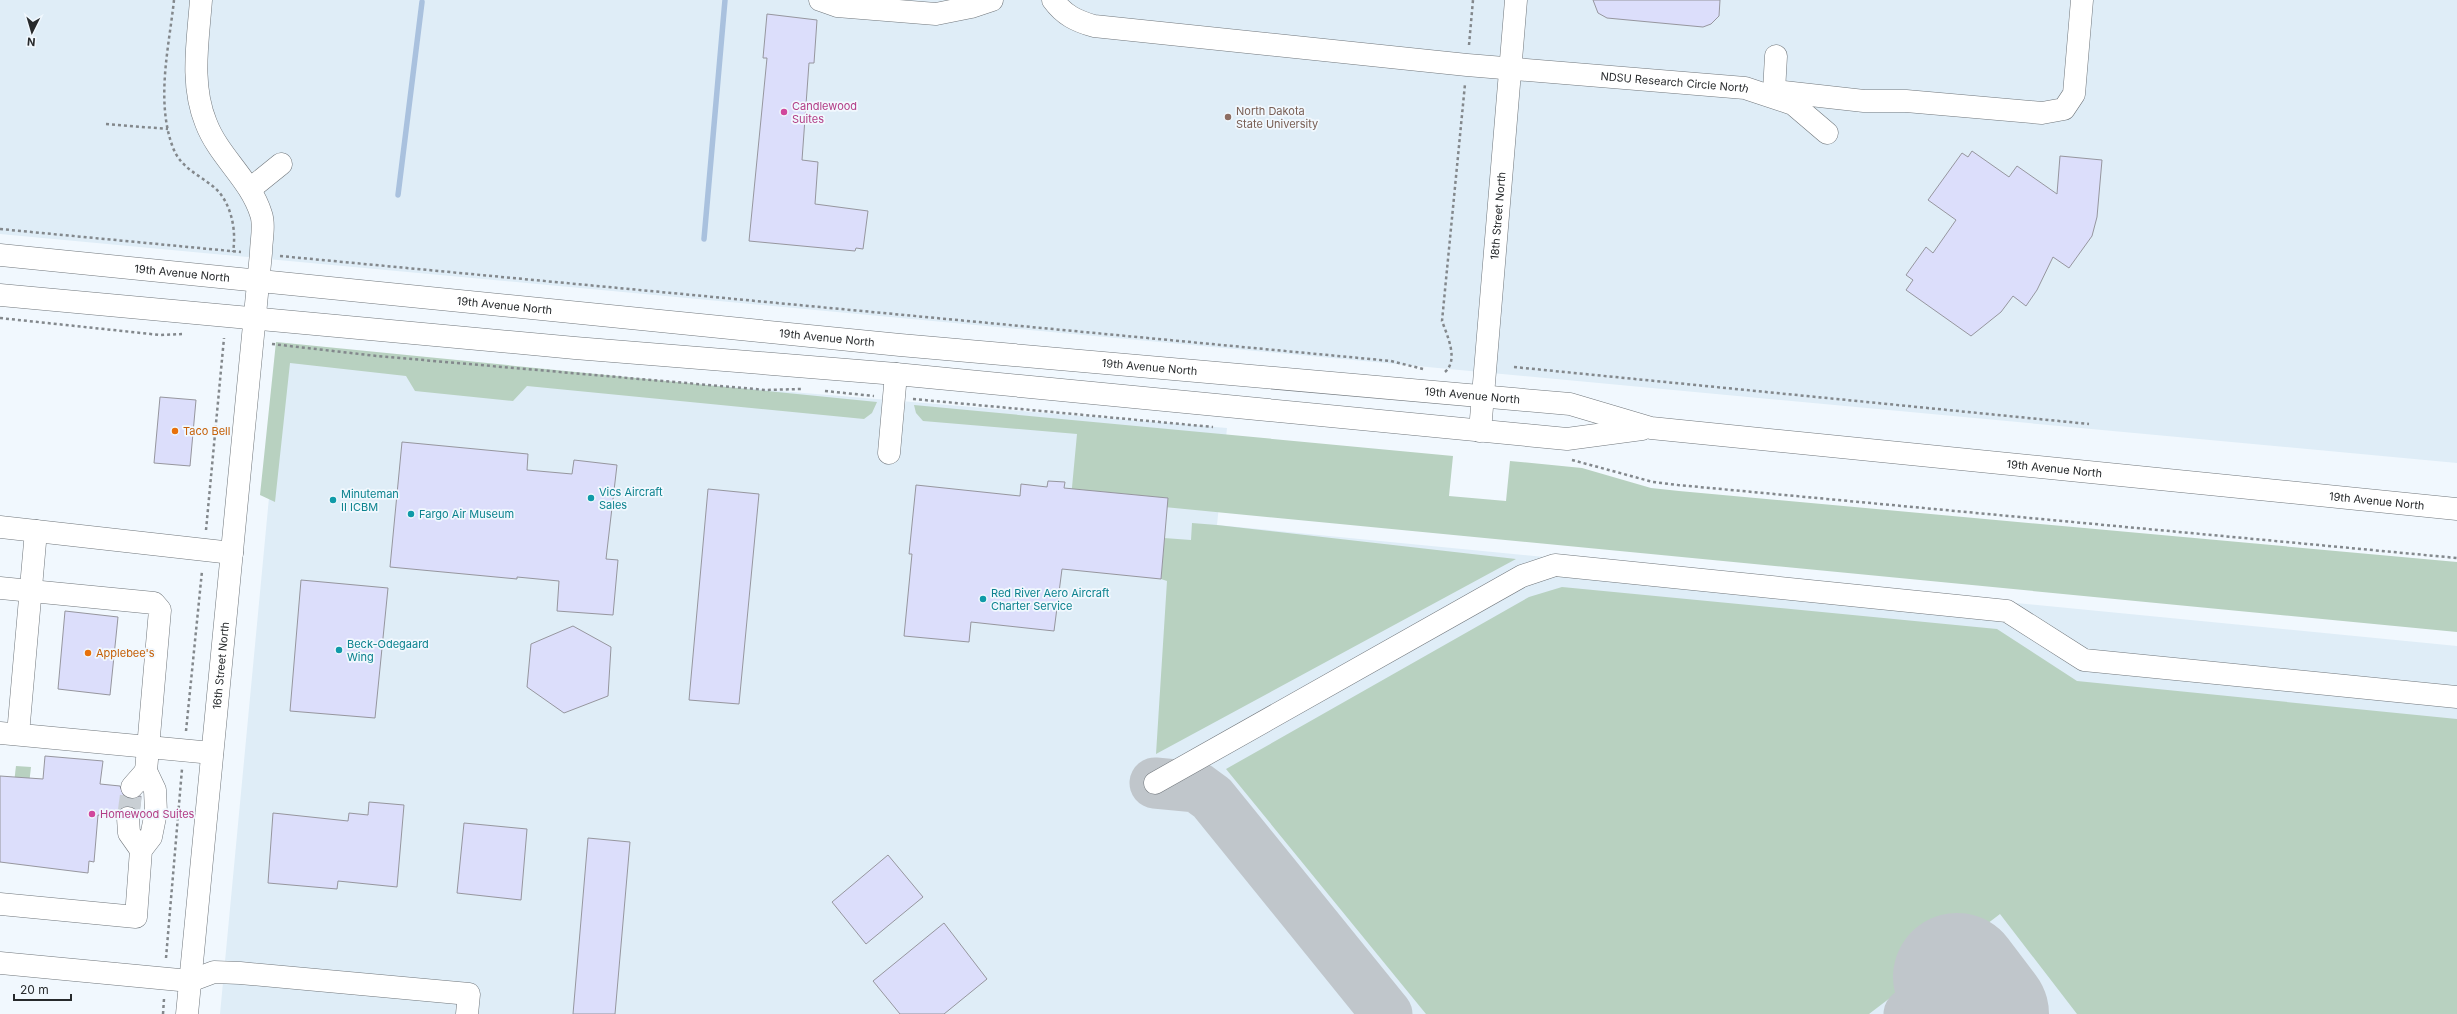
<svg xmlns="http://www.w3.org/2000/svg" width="2457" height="1014" viewBox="0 0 2457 1014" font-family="Inter,sans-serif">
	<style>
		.built { fill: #dfedf7 }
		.green { fill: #b8d1c0 }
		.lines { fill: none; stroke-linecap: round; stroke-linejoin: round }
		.stream { stroke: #a9c1de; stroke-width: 5.5 }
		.taxiway { stroke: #c0c6cb; stroke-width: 51 }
		.runway { stroke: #c0c6cb; stroke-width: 128 }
		.building { fill: #dcdefb; stroke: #96969e }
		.minor-tunnel { stroke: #c9cfd4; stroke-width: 22; stroke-dasharray: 22 11; stroke-linecap: butt }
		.minor-casing { stroke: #70767b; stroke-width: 23 }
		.major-casing { stroke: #70767b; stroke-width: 23 }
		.path { stroke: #83888c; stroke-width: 2.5; stroke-dasharray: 3 3; stroke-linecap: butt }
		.minor { stroke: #fff; stroke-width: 22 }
		.major { stroke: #fff; stroke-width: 22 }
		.hotel-dot { fill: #d1479c; stroke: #f1f8fe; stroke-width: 1.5 }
		.education-dot { fill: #8d6e63; stroke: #f1f8fe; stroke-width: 1.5 }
		.food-dot { fill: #e8710a; stroke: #f1f8fe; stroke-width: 1.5 }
		.culture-dot { fill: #0f9aa8; stroke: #f1f8fe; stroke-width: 1.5 }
		.labels { text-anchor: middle; stroke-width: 3.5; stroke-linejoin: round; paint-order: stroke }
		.street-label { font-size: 11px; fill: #272a2c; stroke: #f1f8fe }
		.hotel-label { font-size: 11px; fill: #b23c85; stroke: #f1f8fe; text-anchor: start }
		.education-label { font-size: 11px; fill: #785e54; stroke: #f1f8fe; text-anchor: start }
		.food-label { font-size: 11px; fill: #c56008; stroke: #f1f8fe; text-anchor: start }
		.culture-label { font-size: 11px; fill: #0d838f; stroke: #f1f8fe; text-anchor: start }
	</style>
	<rect width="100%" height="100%" fill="#f1f8fe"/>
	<g class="built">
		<polygon points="0,0 2457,0 2457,463 0,234"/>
		<polygon points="283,350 1227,428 1217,525 2457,646 2457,1014 220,1014"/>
	</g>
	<g class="green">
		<polygon points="276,342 877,402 872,413 864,419 527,386 513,401 415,391 406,376 290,363 275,502 260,495"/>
		<polygon points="914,405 1453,456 1449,496 1506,501 1510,461 1582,468 1651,488 1679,491 2457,562 2457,632 1071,498 1077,434 923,421 916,413"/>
		<polygon points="1192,523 1217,525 1516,559 1156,754 1167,581 1161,579 1164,538 1191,540"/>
		<polygon points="1562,587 1997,629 2077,681 2457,719 2457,1014 2077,1014 2000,914 1869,1014 1426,1014 1226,769 1529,597"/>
		<polygon points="16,766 31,767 28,793 13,791"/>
	</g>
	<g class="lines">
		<g class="stream">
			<polyline points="398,195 422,2"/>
			<polyline points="704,239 725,0"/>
		</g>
		<g class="taxiway">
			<polyline points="1155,783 1197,787 1212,798 1387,1014"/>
			<polyline points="1909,1014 1957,977"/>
		</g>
		<polyline class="runway" points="1957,977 1985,1014"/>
	</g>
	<g class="building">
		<polygon points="1593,0 1720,0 1719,16 1711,24 1703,27 1607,18 1598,13"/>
		<polygon points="767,14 817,20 814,63 809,63 802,160 818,162 815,204 868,211 863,249 856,248 855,251 749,241 767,58 763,58"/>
		<polygon points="1972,151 2009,177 2017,166 2057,194 2060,156 2102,160 2097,217 2092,236 2069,268 2053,257 2037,290 2026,306 2013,296 2001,312 1971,336 1906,290 1913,280 1906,275 1926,247 1933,253 1956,220 1928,200 1962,153 1968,157"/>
		<polygon points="160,397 196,400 190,466 154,463"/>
		<polygon points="402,442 528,454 527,470 572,474 574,460 617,465 606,559 618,560 613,615 557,611 559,581 517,577 517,579 390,567"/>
		<polygon points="1048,481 1065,482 1064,488 1168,498 1161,579 1062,569 1054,631 971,622 969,642 904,636 912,554 909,554 916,485 1020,496 1021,484 1047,487"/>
		<polygon points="708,489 759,494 739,704 689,700"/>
		<polygon points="301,580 388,588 375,718 290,711"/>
		<polygon points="65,611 118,617 110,695 58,689"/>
		<polygon points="573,626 611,647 608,696 564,713 527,687 531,644"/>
		<polygon points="45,756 103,761 100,784 120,786 124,796 129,799 141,796 139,813 134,807 128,806 121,808 116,816 98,815 94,862 89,861 88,873 0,862 0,776 43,779"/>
		<polygon points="369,802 404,805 397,887 338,881 337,889 268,883 273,813 348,821 349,813 368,815"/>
		<polygon points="464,823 527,829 521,900 457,893"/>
		<polygon points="588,838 630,842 615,1014 573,1014"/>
		<polygon points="888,855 923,897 866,944 832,902"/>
		<polygon points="944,923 987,979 944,1014 900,1014 873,981"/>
	</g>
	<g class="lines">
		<polyline class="minor-tunnel" points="128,818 132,787"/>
		<g class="minor-casing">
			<g id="minor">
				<polyline points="820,0 837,6 936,14 971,7 992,0"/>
				<path id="s1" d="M 1053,0 C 1064,15 1076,21 1094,26 L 1467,65 L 1745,88 L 1793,104 L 1827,133"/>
				<polyline points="1774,91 1776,56"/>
				<polyline points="1775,91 1864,101 1906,101 2042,113 2064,109 2074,94 2082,0"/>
				<polyline points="250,189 281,164"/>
				<path id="s2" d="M 1480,431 L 1516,0"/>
				<polyline points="889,453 896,374"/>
				<polyline points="0,527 232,553"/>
				<polyline points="0,588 154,603 160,610 146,771 155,790 156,812 151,837 141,850 136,917 0,904"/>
				<polyline points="0,733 212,753"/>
				<polyline points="18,734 36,531"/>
				<polyline points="1155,783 1522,576 1555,565 2007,611 2084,660 2457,697"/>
				<polyline points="132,787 146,771"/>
				<polyline points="128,818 129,833 141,850"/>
				<polyline points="0,963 190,981 214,972 240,973 469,994 467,1014"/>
				<path id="s3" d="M 187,1014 L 261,253 C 261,242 265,225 261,214 C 250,179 219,157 206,123 C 190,84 198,41 201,0"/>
			</g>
		</g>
		<g class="major-casing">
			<g id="major">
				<path id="s4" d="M 0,255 L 900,345 L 1570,404 L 1651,428 L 2457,509"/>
				<polyline points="0,295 575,348 896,374 1567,439 1642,429"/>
			</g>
		</g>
		<g class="path">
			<path d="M 174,0 C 169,47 156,99 172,145 C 181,173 209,177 222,196 C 233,212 236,234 233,252"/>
			<polyline points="1469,45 1473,0"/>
			<polyline points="106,124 168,129"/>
			<polyline points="0,229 241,252"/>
			<polyline points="280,256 1391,361 1423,369"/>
			<polyline points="0,318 160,335 182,334"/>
			<polyline points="272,344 377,356 766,390 802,389"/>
			<polyline points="1514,367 2089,424"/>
			<path d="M 1445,372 C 1459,360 1447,335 1442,321 L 1465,84"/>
			<polyline points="825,391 874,396"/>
			<polyline points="913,399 1213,427"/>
			<polyline points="1572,460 1653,482 1678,485 2457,558"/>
			<polyline points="206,530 224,338"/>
			<polyline points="186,731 202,571"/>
			<polyline points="166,958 182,769"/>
			<polyline points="163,1014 164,999"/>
		</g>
		<use href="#minor" class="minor"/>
		<use href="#major" class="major"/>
	</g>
	<g class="hotel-dot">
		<circle cx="784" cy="112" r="4"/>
		<circle cx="92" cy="814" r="4"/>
	</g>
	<circle class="education-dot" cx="1228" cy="117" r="4"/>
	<g class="food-dot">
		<circle cx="175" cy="431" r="4"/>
		<circle cx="88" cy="653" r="4"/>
	</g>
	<g class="culture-dot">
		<circle cx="591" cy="498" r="4"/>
		<circle cx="333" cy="500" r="4"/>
		<circle cx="411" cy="514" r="4"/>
		<circle cx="983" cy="599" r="4"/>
		<circle cx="339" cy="650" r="4"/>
	</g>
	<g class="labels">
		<g class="street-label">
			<text dy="4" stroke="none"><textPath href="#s1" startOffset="633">NDSU Research Circle North</textPath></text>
			<text dy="4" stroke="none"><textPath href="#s2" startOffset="216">18th Street North</textPath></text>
			<text dy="4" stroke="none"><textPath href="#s4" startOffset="183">19th Avenue North</textPath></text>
			<text dy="4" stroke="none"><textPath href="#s4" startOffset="507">19th Avenue North</textPath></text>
			<text dy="4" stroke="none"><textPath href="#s4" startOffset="831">19th Avenue North</textPath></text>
			<text dy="4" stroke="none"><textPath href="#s4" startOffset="1155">19th Avenue North</textPath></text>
			<text dy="4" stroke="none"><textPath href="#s4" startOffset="1479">19th Avenue North</textPath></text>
			<text dy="4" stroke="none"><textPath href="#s4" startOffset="2067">19th Avenue North</textPath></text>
			<text dy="4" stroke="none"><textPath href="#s4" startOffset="2391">19th Avenue North</textPath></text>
			<text dy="4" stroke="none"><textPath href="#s3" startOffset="350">16th Street North</textPath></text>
		</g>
		<g class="hotel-label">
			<text x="792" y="110">Candlewood<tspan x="792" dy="13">Suites</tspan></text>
			<text x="100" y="818">Homewood Suites</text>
		</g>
		<g class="education-label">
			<text x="1236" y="115">North Dakota<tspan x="1236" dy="13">State University</tspan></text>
		</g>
		<g class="food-label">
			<text x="183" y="435">Taco Bell</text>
			<text x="96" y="657">Applebee's</text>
		</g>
		<g class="culture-label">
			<text x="599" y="496">Vics Aircraft<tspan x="599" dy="13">Sales</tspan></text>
			<text x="341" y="498">Minuteman<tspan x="341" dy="13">II ICBM</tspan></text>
			<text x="419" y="518">Fargo Air Museum</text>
			<text x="991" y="597">Red River Aero Aircraft<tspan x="991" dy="13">Charter Service</tspan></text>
			<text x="347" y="648">Beck-Odegaard<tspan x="347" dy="13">Wing</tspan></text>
		</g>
	</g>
	<g transform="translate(32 32) rotate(185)" stroke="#f1f8fe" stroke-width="3" paint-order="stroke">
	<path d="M0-3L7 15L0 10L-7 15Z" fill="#272a2c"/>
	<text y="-6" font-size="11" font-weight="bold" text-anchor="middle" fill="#272a2c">N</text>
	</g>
	<path d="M14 994v6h57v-6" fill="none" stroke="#272a2c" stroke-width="2"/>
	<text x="20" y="994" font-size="12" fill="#272a2c" stroke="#f1f8fe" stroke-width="3" paint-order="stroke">20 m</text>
</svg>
